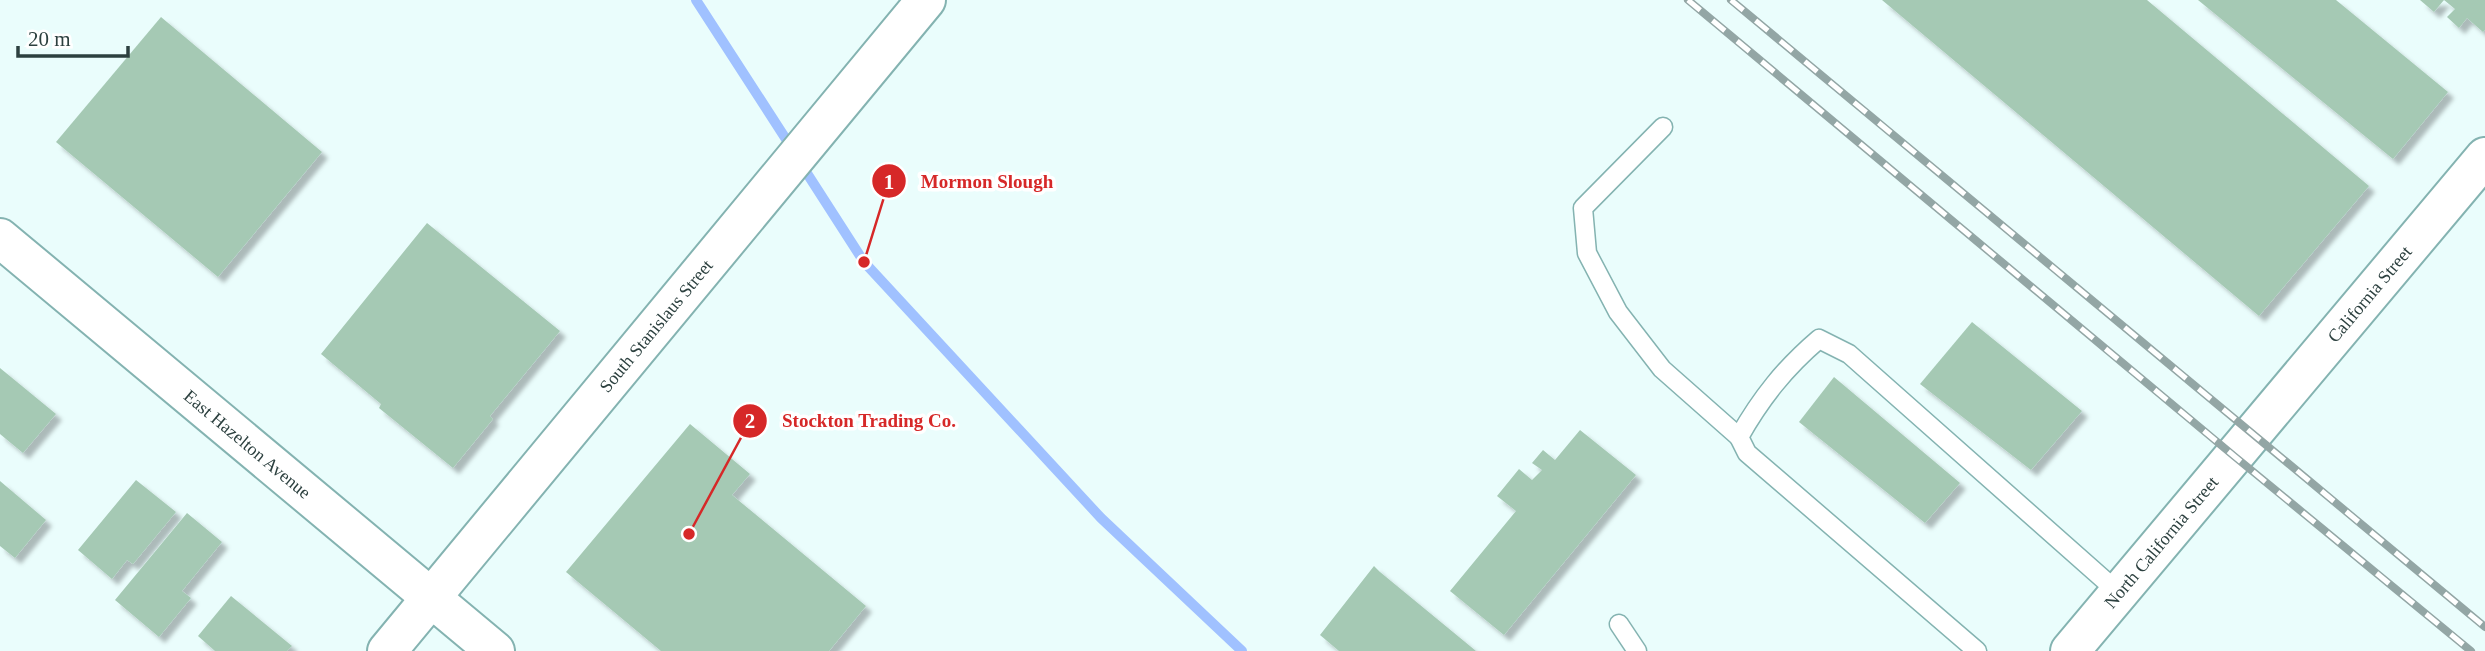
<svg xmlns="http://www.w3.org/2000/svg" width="2485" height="651" viewBox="0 0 2485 651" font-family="Georgia,serif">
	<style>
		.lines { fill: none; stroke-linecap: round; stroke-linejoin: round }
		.stream { stroke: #a0c1ff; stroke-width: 10 }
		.building { fill: #a5c9b4; filter: url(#shadow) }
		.lane-casing { stroke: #84b3b1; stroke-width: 21 }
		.secondary-casing { stroke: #84b3b1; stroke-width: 42 }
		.lane { stroke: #fff; stroke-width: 18 }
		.secondary { stroke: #fff; stroke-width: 38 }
		.rail-casing { stroke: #93a6a5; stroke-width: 8 }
		.rail { stroke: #fff; stroke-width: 5; stroke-dasharray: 16; stroke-linecap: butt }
		.labels { text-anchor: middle; stroke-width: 7; stroke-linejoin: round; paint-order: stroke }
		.street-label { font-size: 18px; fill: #2c403f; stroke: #fff }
		.leader { fill: none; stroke: #d62828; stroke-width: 2.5 }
		.callout-dot { fill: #d62828; stroke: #fff; stroke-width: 2.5 }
		.mark-label { font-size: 21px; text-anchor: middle; font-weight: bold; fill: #fff }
		.callout-label { font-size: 19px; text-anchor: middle; font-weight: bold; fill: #d62828; stroke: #fff; stroke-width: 7; stroke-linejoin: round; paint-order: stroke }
	</style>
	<defs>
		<filter id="shadow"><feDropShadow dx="6" dy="6" stdDeviation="2" flood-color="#0004"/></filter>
	</defs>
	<rect width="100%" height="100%" fill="#eafdfc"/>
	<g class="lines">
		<g class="stream">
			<polyline points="696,0 793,150"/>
			<polyline points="801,164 864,262 1101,518 1242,651"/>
		</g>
	</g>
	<g class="building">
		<polygon points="1882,0 2147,0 2369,186 2259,316"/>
		<polygon points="2198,0 2336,0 2448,92 2393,159"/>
		<polygon points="2420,0 2444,0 2434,12"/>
		<polygon points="2444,0 2485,0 2485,30 2483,32 2467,18 2459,28 2447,17 2455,9"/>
		<polygon points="161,17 322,152 218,277 56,142"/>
		<polygon points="427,223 560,331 490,416 493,419 453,468 379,408 381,404 321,354"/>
		<polygon points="1972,322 2082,411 2031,470 1920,384"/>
		<polygon points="0,368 56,414 23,453 0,434"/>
		<polygon points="1834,377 1960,483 1925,523 1799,422"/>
		<polygon points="690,424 750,474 732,495 866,606 829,651 661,651 566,572"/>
		<polygon points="1580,430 1636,475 1504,635 1450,591 1516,511 1497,496 1519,469 1532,480 1542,470 1532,463 1543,450 1555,460"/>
		<polygon points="136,480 176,512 133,564 127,560 112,579 78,550"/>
		<polygon points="0,481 46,520 15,558 0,546"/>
		<polygon points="187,513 222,542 182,591 191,598 159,637 115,600"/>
		<polygon points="1374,566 1380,572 1476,651 1339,651 1320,635"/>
		<polygon points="231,596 292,646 287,651 215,651 198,636"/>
	</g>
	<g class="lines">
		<g class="lane-casing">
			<g id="lane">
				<polyline points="1663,127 1583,208 1587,253 1618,312 1662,369 1739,437"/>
				<polyline points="1619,624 1637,651"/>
				<path d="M 1977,651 L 1747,453 L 1739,437 C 1761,398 1785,368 1819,339 L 1849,354 L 2119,593"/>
			</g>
		</g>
		<g class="secondary-casing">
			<g id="secondary">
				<path id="s1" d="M 0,238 L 495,651"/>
				<path id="s2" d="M 387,651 L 926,0"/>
				<path id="s3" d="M 2070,651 L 2485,157"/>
			</g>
		</g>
		<use href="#lane" class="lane"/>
		<use href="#secondary" class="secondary"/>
		<g class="rail-casing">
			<g id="rail">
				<polyline points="1688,0 2234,456 2471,651"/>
				<polyline points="1731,0 2485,627"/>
			</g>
		</g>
		<use href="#rail" class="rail"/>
	</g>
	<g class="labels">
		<g class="street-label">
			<text dy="6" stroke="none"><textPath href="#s3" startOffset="466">California Street</textPath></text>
			<text dy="6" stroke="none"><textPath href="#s2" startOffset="422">South Stanislaus Street</textPath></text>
			<text dy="6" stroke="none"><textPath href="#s1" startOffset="322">East Hazelton Avenue</textPath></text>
			<text dy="6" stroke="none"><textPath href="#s3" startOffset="142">North California Street</textPath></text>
		</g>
	</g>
	<path class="leader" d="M864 262L889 181M689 534L750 421"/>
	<g class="callout-dot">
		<circle cx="864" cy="262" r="7"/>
		<circle cx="689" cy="534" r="7"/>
		<circle cx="889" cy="181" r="18"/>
		<circle cx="750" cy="421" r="18"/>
	</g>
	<g class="mark-label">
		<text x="889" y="189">1</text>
		<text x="750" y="428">2</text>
	</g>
	<g class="callout-label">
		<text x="987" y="188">Mormon Slough</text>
		<text x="869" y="427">Stockton Trading Co.</text>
	</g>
	<path d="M18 46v10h110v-10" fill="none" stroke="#2c403f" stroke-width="3.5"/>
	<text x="28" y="46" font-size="21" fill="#2c403f" stroke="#ffffff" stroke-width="5" paint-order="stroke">20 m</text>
</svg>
